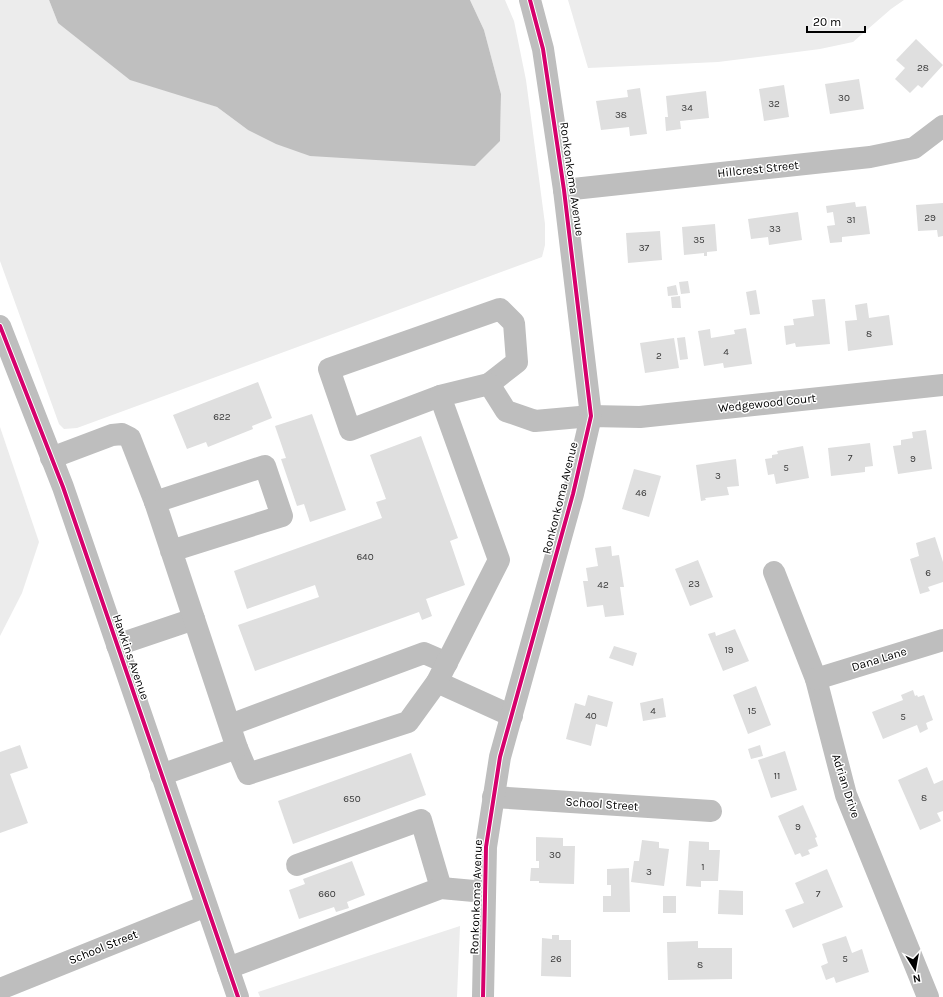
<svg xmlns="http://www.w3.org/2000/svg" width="943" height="997" viewBox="0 0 943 997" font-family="Karla,sans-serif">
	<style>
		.green { fill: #ececec }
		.water { fill: #bfbfbf }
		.building { fill: #dfdfdf }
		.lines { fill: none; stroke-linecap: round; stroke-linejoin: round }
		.minor { stroke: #bebebe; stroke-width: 22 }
		.cycleway-casing { stroke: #fff; stroke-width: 6 }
		.cycleway { stroke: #d6006c; stroke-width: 4 }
		.labels { text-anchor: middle; stroke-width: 3; stroke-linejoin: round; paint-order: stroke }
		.number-label { font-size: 10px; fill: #383838 }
		.street-label { font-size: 12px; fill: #000; stroke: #fff }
	</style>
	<rect width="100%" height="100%" fill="#fff"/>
	<g class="green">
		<polygon points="0,0 49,0 58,23 179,94 217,107 248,130 500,141 501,94 484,30 470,0 505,0 514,21 526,80 545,224 545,245 542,257 77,428 64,429 59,424 0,261"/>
		<polygon points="568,0 904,0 891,9 853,42 820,49 718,62 588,68"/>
		<polygon points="0,427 39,542 22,593 0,636"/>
		<polygon points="460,926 457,997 260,997 258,992"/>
	</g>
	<polygon class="water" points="49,0 470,0 484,30 501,94 500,141 475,166 310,156 276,144 248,130 217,107 130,80 58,23"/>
	<g class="building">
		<polygon points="916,39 943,65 922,88 918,85 910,93 895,79 905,68 896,60"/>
		<polygon points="859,79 864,109 830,114 825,84"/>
		<polygon points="784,85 789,117 764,121 759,89"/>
		<polygon points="640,88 647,134 630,136 629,127 601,130 596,101 628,97 627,90"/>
		<polygon points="706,91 709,118 680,121 681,129 666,131 665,117 668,117 666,96"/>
		<polygon points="855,202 856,207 866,206 870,234 842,237 842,242 830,243 827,226 835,225 833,212 827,213 826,206"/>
		<polygon points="943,203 943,236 938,237 937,230 918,231 916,205"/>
		<polygon points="798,212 802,240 769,245 768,237 751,239 748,219"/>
		<polygon points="715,224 717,251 707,252 707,256 704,256 704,253 684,255 682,227"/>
		<polygon points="660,231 662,260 628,263 626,233"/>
		<polygon points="688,281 690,293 681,294 679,282"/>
		<polygon points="676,285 678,295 668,296 667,287"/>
		<polygon points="756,290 760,314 750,315 746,292"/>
		<polygon points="680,296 681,308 672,308 671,297"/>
		<polygon points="825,299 830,344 796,347 795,343 786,345 784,326 794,325 793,319 814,316 812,300"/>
		<polygon points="867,303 869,318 889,315 893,345 848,351 845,321 857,320 855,305"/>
		<polygon points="746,328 752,364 724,368 723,363 704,366 698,331 710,329 711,338 735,334 734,330"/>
		<polygon points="685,337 688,359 680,360 677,338"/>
		<polygon points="674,338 679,368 645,373 640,343"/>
		<polygon points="258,382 272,418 252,426 253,429 208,447 206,442 187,449 173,415"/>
		<polygon points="312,414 346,510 310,522 304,504 297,506 281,459 286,458 275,426"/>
		<polygon points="926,430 932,469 898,474 893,446 901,445 901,440 913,438 912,432"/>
		<polygon points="421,436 458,538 450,541 465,585 426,599 432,616 422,620 419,612 255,671 238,625 319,597 315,585 247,609 234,571 382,518 376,502 386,499 370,455"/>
		<polygon points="870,443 873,466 865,467 865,472 831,476 828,448"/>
		<polygon points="803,446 809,478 776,484 774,474 768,475 765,459 772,458 772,455 778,454 777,451"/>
		<polygon points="736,459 739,486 727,487 729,495 705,498 706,500 701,501 696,465"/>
		<polygon points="634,469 661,476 649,517 622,509"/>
		<polygon points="935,537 943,562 943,582 928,587 930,591 920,594 910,559 919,556 916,543"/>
		<polygon points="611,546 612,556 619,555 624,587 620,587 624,615 605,617 603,605 587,607 583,581 588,581 586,568 598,566 595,548"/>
		<polygon points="698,560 713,597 690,606 675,569"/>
		<polygon points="735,629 749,661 723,671 708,634 715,632 716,636"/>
		<polygon points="614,646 637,653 633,666 609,658"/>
		<polygon points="756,686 771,725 748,734 733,695"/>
		<polygon points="913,690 915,696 917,695 918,697 924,695 933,720 926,723 928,729 920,733 917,725 883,739 872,712 903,700 901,695"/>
		<polygon points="588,695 613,702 607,727 596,724 591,746 566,739 575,703 585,706"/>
		<polygon points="663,698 666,717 643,721 640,703"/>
		<polygon points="20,745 28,768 10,774 28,823 0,833 0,752"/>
		<polygon points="760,745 763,756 751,759 748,749"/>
		<polygon points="785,751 797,790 771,798 758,760"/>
		<polygon points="411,753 426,795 293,844 278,801"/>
		<polygon points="927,767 934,784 943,780 943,811 937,813 941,821 920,830 898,780"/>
		<polygon points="803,805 817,837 815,838 818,846 808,850 810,854 802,857 800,853 795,855 778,816"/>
		<polygon points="536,837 563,838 563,846 575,846 574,884 539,883 539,881 530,881 531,868 539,868 539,861 536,861"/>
		<polygon points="642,840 659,842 659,848 669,849 664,886 631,882 634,861 639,861"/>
		<polygon points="689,841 709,842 709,850 720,850 718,881 701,881 701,887 686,886"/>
		<polygon points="352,861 365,895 347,902 349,908 336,912 334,907 299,919 289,890 305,884 303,879"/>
		<polygon points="629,868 630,912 603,912 603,896 611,896 611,885 607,885 607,869"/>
		<polygon points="827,869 843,907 793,928 785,910 804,903 795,883"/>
		<polygon points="719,890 743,891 743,915 718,914"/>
		<rect x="663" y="896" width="13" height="17"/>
		<polygon points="552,935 559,935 559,940 571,940 571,977 541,976 542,938 552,939"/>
		<polygon points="846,936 852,953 862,949 869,972 836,983 834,977 826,980 821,966 828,963 822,944"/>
		<polygon points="698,941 698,948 732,948 732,979 668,980 667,942"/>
	</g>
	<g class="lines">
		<g class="minor">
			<polyline points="564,190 870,157 914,148 943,126"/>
			<polyline points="0,326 63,487 238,997"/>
			<polyline points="440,396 350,430 329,369 500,309 514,323 517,362 489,384"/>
			<polyline points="51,458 112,435 122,434 130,438 155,502"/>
			<polyline points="774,572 816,679 846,795 928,997"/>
			<polyline points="117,645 194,619"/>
			<polyline points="816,679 943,640"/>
			<polyline points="437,682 512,716"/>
			<polyline points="230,725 424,653 447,663"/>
			<polyline points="237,748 248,774 408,722 437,682 499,560 440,396 489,384 506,411 535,421 591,416 640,417 943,385"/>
			<polyline points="161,775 237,748 155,502 265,466 282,516 171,551"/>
			<polyline points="493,797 711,811"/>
			<polyline points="297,865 421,820 441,888"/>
			<polyline points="228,968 441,888 485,892"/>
			<polyline points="0,989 206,906"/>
			<polyline points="483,997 486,847 500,757 573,494 591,416 564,190 543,49 530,0"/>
		</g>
		<g class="cycleway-casing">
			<g id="cycleway">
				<polyline points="0,326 63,487 238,997"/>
				<polyline points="483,997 486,847 500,757 573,494 591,416 564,190 543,49 530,0"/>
			</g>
		</g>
		<use href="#cycleway" class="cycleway"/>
	</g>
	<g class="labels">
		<g class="number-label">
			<text x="923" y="71">28</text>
			<text x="844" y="101">30</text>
			<text x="774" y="107">32</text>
			<text x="687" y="111">34</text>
			<text x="621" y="118">38</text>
			<text x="930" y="221">29</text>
			<text x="851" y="223">31</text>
			<text x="775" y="232">33</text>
			<text x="699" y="243">35</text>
			<text x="644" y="251">37</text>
			<text x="869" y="337">8</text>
			<text x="726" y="355">4</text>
			<text x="659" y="359">2</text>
			<text x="222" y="420">622</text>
			<text x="850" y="461">7</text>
			<text x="913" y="462">9</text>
			<text x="786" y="471">5</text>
			<text x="718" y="479">3</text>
			<text x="641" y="496">46</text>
			<text x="365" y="560">640</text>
			<text x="928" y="576">6</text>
			<text x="694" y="587">23</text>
			<text x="603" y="588">42</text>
			<text x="729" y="653">19</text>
			<text x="653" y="714">4</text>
			<text x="752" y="714">15</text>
			<text x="591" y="719">40</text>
			<text x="903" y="720">5</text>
			<text x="777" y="779">11</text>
			<text x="924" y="801">8</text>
			<text x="352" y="802">650</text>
			<text x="798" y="830">9</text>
			<text x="555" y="858">30</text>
			<text x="703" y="870">1</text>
			<text x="649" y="875">3</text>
			<text x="327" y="897">660</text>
			<text x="818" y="897">7</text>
			<text x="556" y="962">26</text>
			<text x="845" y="962">5</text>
			<text x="700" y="968">8</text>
		</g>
		<g class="street-label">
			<text transform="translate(758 169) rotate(-6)" y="4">Hillcrest Street</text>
			<text transform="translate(572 179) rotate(82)" y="4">Ronkonkoma Avenue</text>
			<text transform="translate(767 403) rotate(-6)" y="4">Wedgewood Court</text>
			<text transform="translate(560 498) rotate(-76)" y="4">Ronkonkoma Avenue</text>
			<text transform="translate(131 657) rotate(71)" y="4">Hawkins Avenue</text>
			<text transform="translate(879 659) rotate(-17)" y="4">Dana Lane</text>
			<text transform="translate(846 786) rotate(72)" y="4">Adrian Drive</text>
			<text transform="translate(602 804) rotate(4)" y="4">School Street</text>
			<text transform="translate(476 897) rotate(-88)" y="4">Ronkonkoma Avenue</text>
			<text transform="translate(103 947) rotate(-22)" y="4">School Street</text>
		</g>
	</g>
	<g transform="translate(915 969) rotate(169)" stroke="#ffffff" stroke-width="3" paint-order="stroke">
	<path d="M0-3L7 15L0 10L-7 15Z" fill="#000000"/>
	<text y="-6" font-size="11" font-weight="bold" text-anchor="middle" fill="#000000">N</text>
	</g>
	<path d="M807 26v6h58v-6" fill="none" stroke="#000000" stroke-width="2"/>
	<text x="813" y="26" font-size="12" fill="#000000" stroke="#ffffff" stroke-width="3" paint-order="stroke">20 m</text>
</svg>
